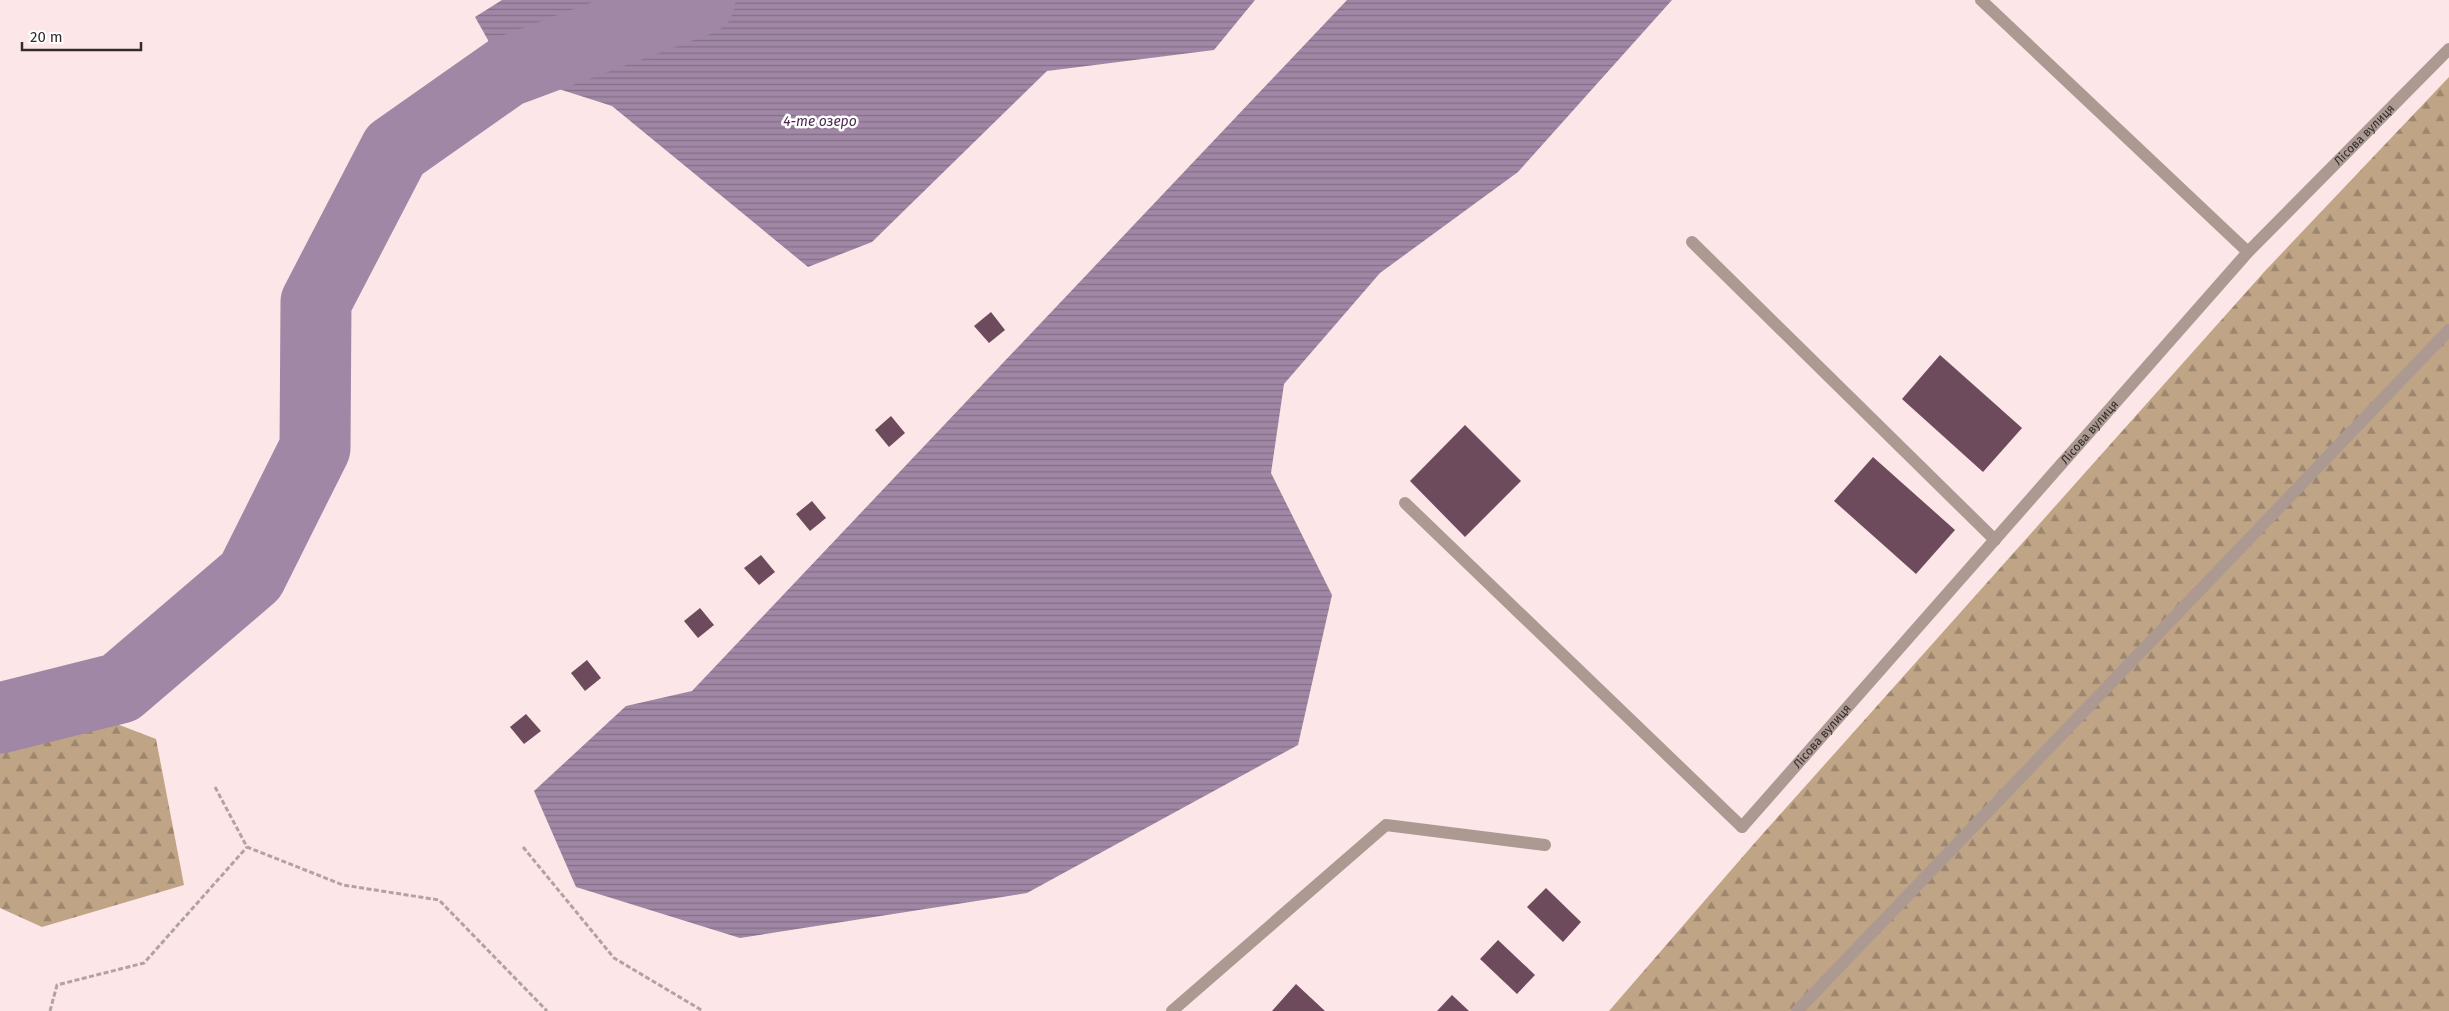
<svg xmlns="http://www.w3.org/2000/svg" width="2449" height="1011" viewBox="0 0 2449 1011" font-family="'Fira Sans',sans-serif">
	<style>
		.forest { fill: url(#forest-firs) }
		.water { fill: url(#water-rules) }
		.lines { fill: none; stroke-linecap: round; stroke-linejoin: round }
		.river { stroke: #a087a5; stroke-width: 71 }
		.building { fill: #6d4b5c }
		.path { stroke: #b3a2a2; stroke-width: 3; stroke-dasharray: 5 2.5; stroke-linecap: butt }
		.service { stroke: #ab9992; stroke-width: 12 }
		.minor { stroke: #ab9992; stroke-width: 12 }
		.labels { text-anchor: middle; stroke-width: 5; stroke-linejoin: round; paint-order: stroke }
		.street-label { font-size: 12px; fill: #342c2c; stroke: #fff }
		.water-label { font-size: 14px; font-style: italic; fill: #4c2953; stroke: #fff }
	</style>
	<defs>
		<pattern id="forest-firs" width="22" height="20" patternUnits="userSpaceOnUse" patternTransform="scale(1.25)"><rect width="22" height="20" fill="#c0a486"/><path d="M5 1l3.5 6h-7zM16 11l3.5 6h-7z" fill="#9d866e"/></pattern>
		<pattern id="water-rules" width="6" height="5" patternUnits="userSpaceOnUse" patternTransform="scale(1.25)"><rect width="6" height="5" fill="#a087a5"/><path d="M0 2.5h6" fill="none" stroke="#836f87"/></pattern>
	</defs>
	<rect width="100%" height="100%" fill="#fce6e7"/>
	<g class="forest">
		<polygon points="2449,77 2449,1011 1609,1011 1752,846 2265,271"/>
		<polygon points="109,721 156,739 184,885 42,927 0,908 0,753"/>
	</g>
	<g class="water">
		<polygon points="502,0 1255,0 1214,50 1047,71 872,242 808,267 612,106 506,72 475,17"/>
		<polygon points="1347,0 1672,0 1518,172 1380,273 1284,384 1271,473 1332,595 1298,745 1027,893 740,938 576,887 534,791 626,706 692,691"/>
	</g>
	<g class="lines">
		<polyline class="river" points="0,718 120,688 251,576 315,448 316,302 395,150 506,72 700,0"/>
	</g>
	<g class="building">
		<polygon points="991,312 1005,330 989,343 974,326"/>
		<polygon points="1940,355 2022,428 1983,472 1902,399"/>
		<polygon points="891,416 905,433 889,447 875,430"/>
		<polygon points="1465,425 1521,481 1465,537 1410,481"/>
		<polygon points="1873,457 1955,530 1916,574 1834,501"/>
		<polygon points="812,501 826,518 810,531 796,514"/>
		<polygon points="761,555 775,572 759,585 744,568"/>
		<polygon points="700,608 714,625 698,638 684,621"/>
		<polygon points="587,660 601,678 585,691 571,673"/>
		<polygon points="526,714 541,731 524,744 510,727"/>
		<polygon points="1546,888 1581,922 1563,942 1527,907"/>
		<polygon points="1498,940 1535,975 1517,994 1480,959"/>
		<polygon points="1296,984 1325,1011 1272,1011"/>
		<polygon points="1452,995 1469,1011 1437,1011"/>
	</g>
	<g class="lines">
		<g class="path">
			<polyline points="215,787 247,847 343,885 439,900 547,1011"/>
			<polyline points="523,847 614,958 703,1011"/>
			<polyline points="50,1011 57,985 144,963 247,847"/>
		</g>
		<g class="service">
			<polyline points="1981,0 2248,252"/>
			<polyline points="1692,242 1995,540"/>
			<polyline points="1405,503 1742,827"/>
			<polyline points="1172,1011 1386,825 1545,845"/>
		</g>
		<g class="minor">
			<path id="s1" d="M 1742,827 L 2248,252 L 2449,49"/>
			<polyline points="1797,1011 2449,330"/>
		</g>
	</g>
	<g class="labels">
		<g class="street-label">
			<text dy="4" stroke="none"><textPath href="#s1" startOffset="931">Лісова вулиця</textPath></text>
			<text dy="4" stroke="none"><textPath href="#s1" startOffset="526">Лісова вулиця</textPath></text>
			<text dy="4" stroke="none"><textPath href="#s1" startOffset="121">Лісова вулиця</textPath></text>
		</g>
		<g class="water-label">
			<text x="820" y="126">4-те озеро</text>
		</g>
	</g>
	<path d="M22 42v8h119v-8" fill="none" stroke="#342c2c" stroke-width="2.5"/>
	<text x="30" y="42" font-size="15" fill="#342c2c" stroke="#ffffff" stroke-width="4" paint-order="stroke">20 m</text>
</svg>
